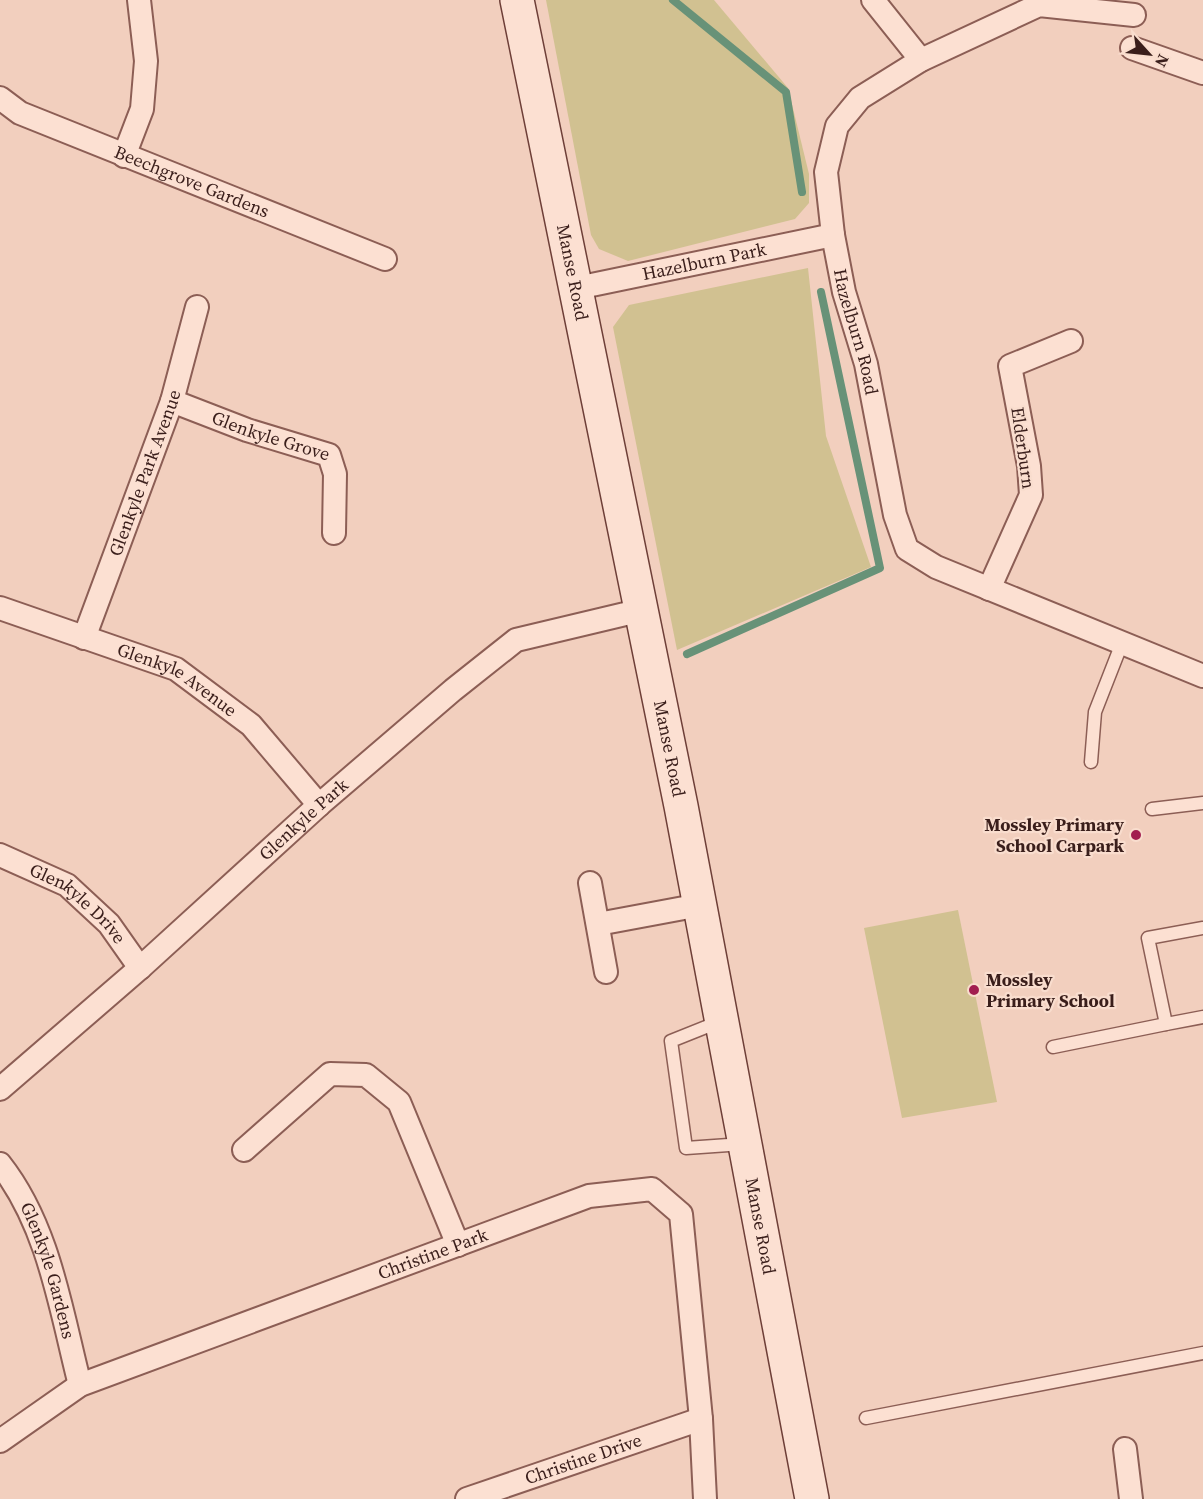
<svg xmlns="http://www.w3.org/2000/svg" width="1203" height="1499" viewBox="0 0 1203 1499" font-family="'Source Serif 4',serif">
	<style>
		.grass { fill: #d1c191 }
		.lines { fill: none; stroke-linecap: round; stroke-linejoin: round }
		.stream { stroke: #689278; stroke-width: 8 }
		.lane-casing { stroke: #8c5e55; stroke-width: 15 }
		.street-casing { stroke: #8c5e55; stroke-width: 26 }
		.secondary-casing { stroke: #6e3f38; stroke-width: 36 }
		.lane { stroke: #fce0d2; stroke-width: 12 }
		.street { stroke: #fce0d2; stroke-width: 22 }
		.secondary { stroke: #fce0d2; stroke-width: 33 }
		.poi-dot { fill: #a21e50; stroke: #f9ddce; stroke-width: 2 }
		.labels { text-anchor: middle; stroke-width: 4.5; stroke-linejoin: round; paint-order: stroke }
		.street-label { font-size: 18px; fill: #3a1e1b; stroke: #f9ddce }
		.poi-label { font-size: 18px; font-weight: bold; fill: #3a1e1b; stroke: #f9ddce; text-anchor: end }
	</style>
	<rect width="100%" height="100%" fill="#f2cfbe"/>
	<g class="grass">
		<polygon points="546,0 714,0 788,88 809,174 809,203 795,219 628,261 599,249 591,235"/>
		<polygon points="808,268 826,436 871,567 677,650 613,327 629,305"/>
		<polygon points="958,910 997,1102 902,1118 864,928"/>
	</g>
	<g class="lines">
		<g class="stream">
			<polyline points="673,0 786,92 802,192"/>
			<polyline points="687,654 880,568 821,292"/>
		</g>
		<g class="lane-casing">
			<g id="lane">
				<polyline points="1091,762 1095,712 1122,643"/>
				<polyline points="1152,809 1203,803"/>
				<polyline points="1203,928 1148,938 1166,1024 1203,1017"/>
				<polyline points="721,1021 671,1041 686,1148 743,1144"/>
				<polyline points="1053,1047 1166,1024"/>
				<polyline points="866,1418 1203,1353"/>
			</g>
		</g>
		<g class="street-casing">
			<g id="street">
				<polyline points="873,0 921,60"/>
				<path id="s1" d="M 1134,15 L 1039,5 L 921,60 L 860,98 L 837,126 L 826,172 L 833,235 L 844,292 L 866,364 L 895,515 L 907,549 L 936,567 L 1203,676"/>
				<polyline points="1132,48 1203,73"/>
				<path id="s2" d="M 0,98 L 20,113 L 385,259"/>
				<polyline points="124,156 142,109 146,61 139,0"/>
				<path id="s3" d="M 577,288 L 833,235"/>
				<path id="s4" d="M 172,401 L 247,430 L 329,455 L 335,474 L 334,533"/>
				<polyline points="989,589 1031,495 1029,466 1010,366 1071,341"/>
				<path id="s5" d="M 0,608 L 176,669 L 251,725 L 319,805"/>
				<path id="s6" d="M 84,638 L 172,401 L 197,307"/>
				<path id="s7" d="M 0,855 L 67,885 L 109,924 L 140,968"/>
				<polyline points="590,883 606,972"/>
				<polyline points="598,924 700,905"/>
				<path id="s8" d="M 0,1089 L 140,968 L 319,805 L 453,690 L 516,640 L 642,610"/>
				<polyline points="244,1150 330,1074 366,1075 399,1102 458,1245"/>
				<path id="s9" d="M 0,1164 C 49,1226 61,1311 80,1385"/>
				<path id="s10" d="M 0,1441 L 80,1385 L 589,1196 L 652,1189 L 681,1214 L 701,1419 L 705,1499"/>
				<polyline points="1125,1449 1131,1499"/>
				<path id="s11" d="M 467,1499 L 701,1419"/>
			</g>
		</g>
		<g class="secondary-casing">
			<g id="secondary">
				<path id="s12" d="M 517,0 L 681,806 L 812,1499"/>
			</g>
		</g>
		<use href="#lane" class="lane"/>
		<use href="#street" class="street"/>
		<use href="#secondary" class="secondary"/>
	</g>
	<g class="poi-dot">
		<circle cx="1136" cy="835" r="6"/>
		<circle cx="974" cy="990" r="6"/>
	</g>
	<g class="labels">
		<g class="street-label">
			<text dy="6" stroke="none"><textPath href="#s2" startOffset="210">Beechgrove Gardens</textPath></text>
			<text dy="6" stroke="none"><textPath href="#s3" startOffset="130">Hazelburn Park</textPath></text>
			<text dy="6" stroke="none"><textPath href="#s12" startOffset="278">Manse Road</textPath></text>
			<text dy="6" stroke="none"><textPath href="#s1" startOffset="544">Hazelburn Road</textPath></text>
			<text dy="6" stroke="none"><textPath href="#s4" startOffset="105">Glenkyle Grove</textPath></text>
			<text transform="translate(1023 448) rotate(82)" y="6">Elderburn</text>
			<text dy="6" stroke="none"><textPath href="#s6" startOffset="176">Glenkyle Park Avenue</textPath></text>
			<text dy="6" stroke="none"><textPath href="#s5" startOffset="192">Glenkyle Avenue</textPath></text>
			<text dy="6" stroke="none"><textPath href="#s12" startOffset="764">Manse Road</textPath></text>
			<text dy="6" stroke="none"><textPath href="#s8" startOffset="406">Glenkyle Park</textPath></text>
			<text dy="6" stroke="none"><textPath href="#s7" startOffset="93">Glenkyle Drive</textPath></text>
			<text dy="6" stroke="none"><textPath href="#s12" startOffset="1250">Manse Road</textPath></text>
			<text dy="6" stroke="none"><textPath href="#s10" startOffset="474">Christine Park</textPath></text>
			<text dy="6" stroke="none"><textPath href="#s9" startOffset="118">Glenkyle Gardens</textPath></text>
			<text dy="6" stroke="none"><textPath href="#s11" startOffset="123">Christine Drive</textPath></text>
		</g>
		<g class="poi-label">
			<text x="1124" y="831">Mossley Primary<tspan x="1124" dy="21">School Carpark</tspan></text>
			<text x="986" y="986" text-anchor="start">Mossley<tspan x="986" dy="21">Primary School</tspan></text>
		</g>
	</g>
	<g transform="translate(1149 54) rotate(117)" stroke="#f9ddce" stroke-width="4.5" paint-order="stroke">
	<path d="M0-4.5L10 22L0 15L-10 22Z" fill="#3a1e1b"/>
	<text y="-9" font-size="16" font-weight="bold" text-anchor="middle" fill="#3a1e1b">N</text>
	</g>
</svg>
